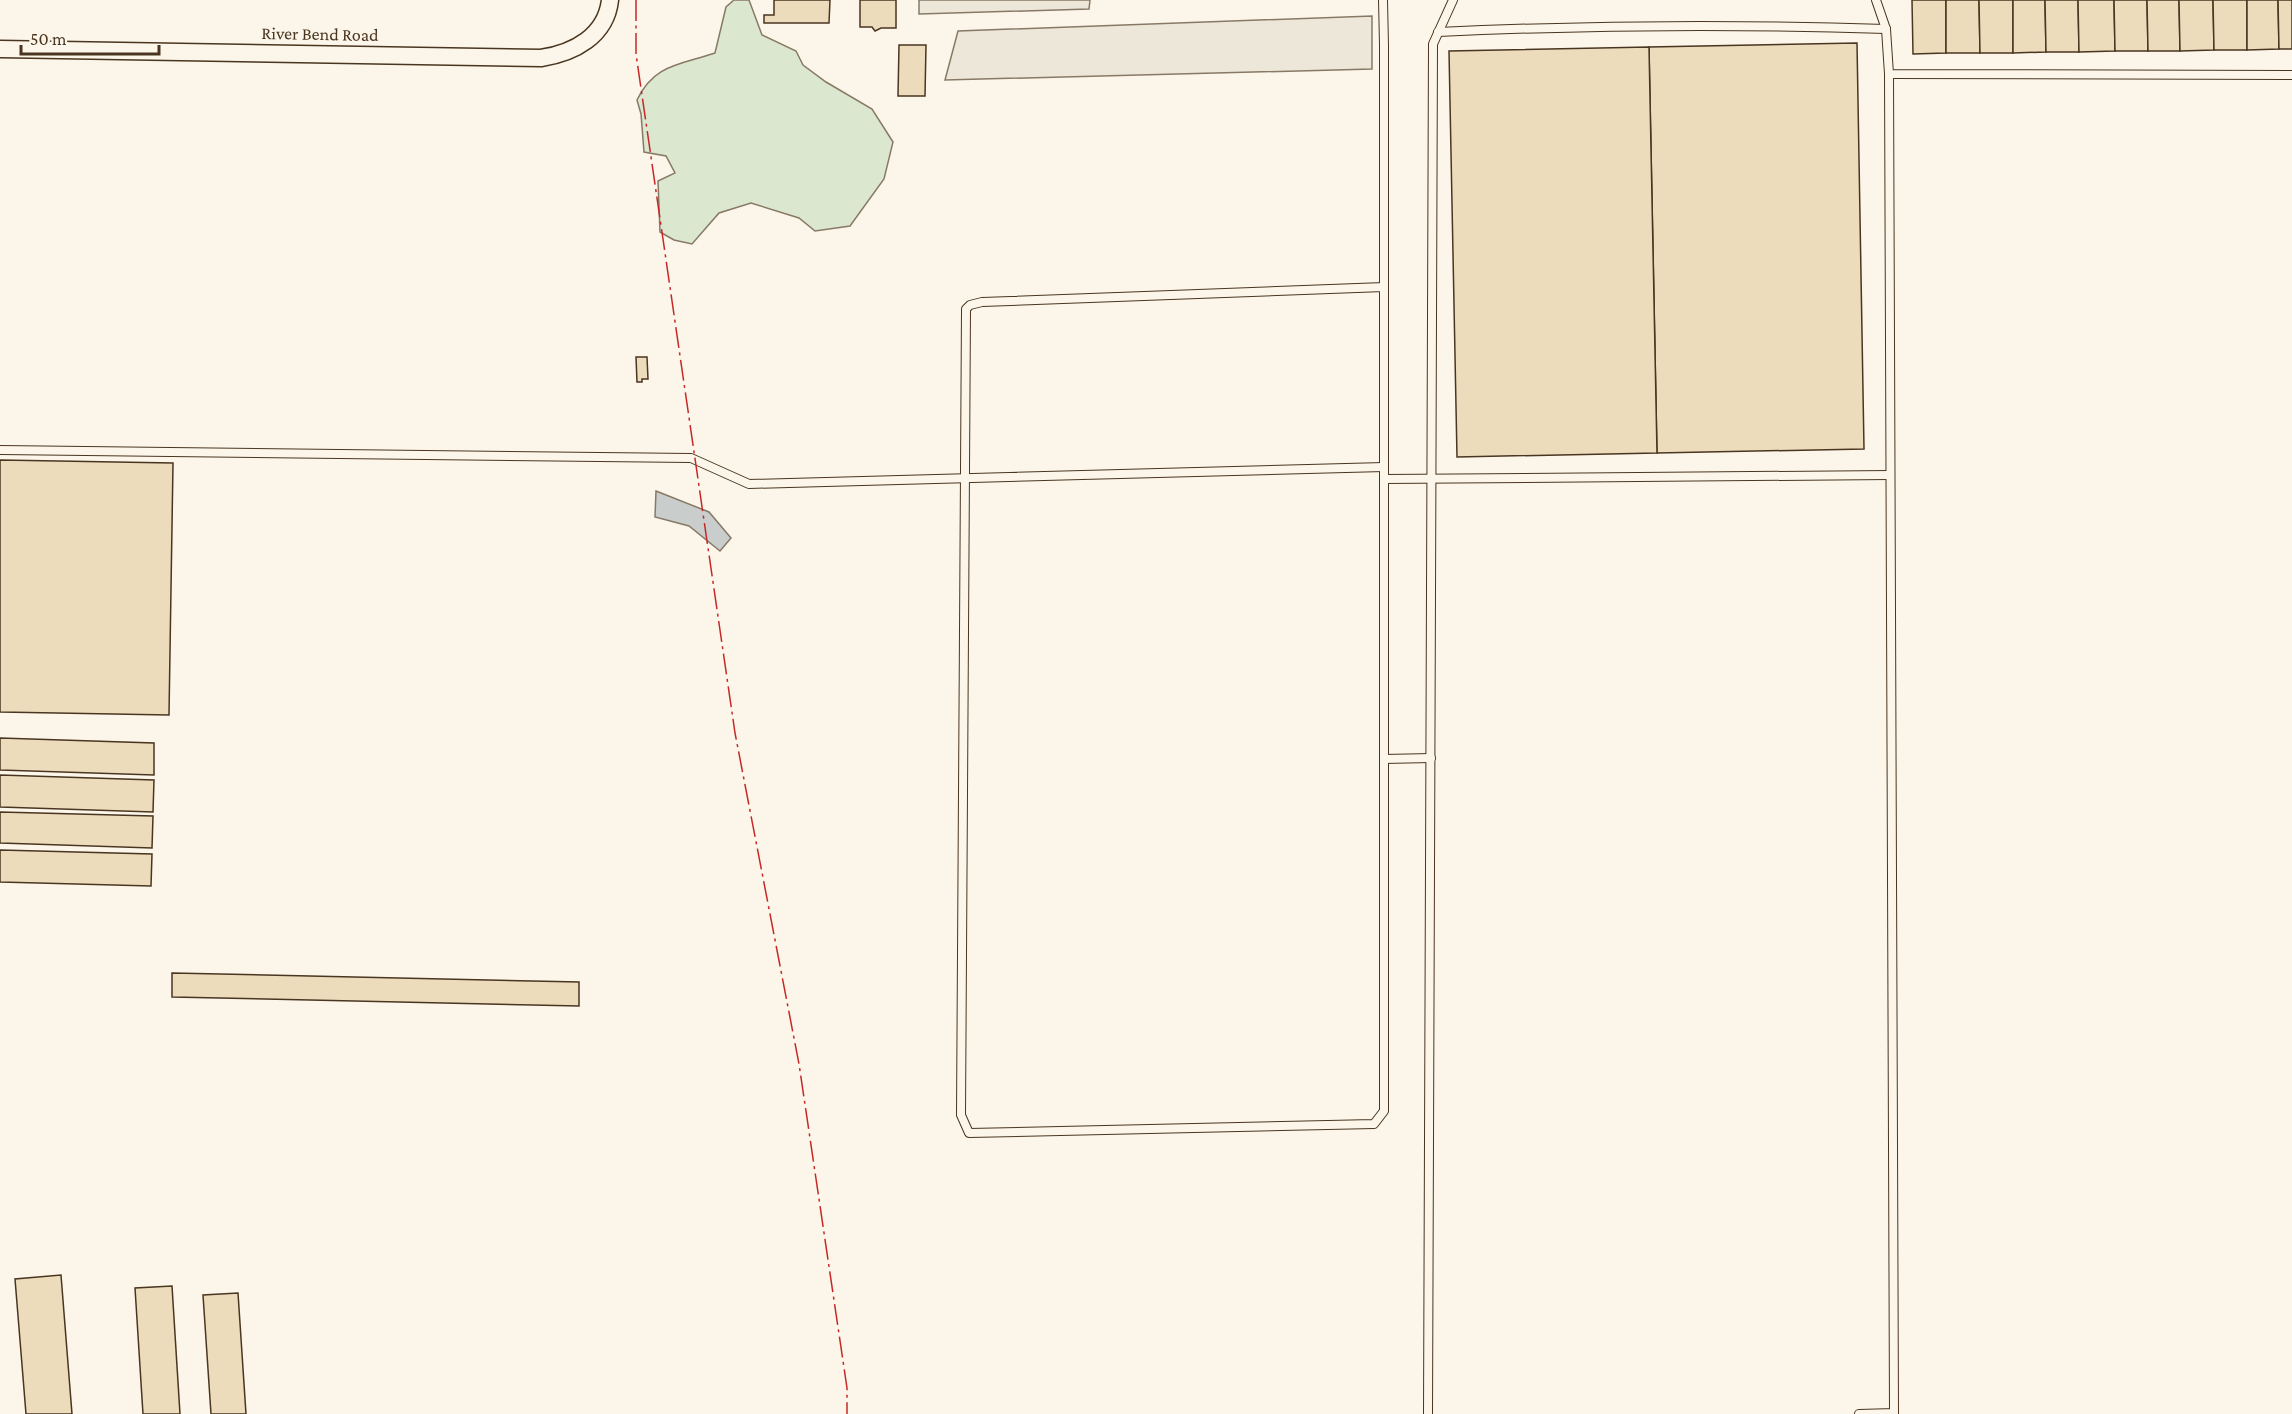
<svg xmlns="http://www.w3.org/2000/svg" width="2292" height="1414" viewBox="0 0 2292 1414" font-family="'Crimson Pro',serif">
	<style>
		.green { fill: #dce7d0; stroke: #887966; stroke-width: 1.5 }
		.parking { fill: #ede7d9; stroke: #887966; stroke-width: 1.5 }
		.water { fill: #c9cecd; stroke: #887966; stroke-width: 1.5 }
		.building { fill: #ecdcbc; stroke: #4a3520; stroke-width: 1.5 }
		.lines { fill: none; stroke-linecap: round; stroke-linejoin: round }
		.service-casing { stroke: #4a3520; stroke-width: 10 }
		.minor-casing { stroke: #4a3520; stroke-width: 19 }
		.service { stroke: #fbf6e9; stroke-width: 8 }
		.minor { stroke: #fbf6e9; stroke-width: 16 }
		.power { stroke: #c62828; stroke-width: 1.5; stroke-dasharray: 21 4.5 3 4.5; stroke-linecap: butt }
		.labels { text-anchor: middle; stroke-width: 4.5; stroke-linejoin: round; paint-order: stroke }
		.street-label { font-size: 18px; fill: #4a3520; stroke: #fbf6e9 }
	</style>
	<rect width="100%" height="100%" fill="#fbf6e9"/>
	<path class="green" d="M 734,0 L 749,0 L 762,35 L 796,51 L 803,65 L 826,82 L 872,109 L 893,142 L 884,179 L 850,226 L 815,231 L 799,218 L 751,203 L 719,213 L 692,244 L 674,240 L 660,232 L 658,181 L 675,173 L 666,156 L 644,152 L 641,114 L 637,100 C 654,64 680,65 715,53 L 726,7 Z"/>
	<g class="parking">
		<polygon points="919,0 1090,0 1089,9 919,14"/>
		<polygon points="1372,16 1372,69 945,80 958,31"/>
	</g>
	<polygon class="water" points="656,491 709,512 731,538 720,551 689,526 655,517"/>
	<g class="building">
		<polygon points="774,0 830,0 829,23 764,23 764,15 774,15"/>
		<polygon points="860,0 896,0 896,28 881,28 875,31 872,27 860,27"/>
		<polygon points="1912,0 1946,0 1946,53 1913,54"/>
		<polygon points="1946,0 1979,0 1980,53 1946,53"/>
		<polygon points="1979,0 2013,0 2013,53 1980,53"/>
		<polygon points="2013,0 2045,0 2046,52 2013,53"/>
		<polygon points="2045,0 2078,0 2079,52 2046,52"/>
		<polygon points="2078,0 2114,0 2115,51 2079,52"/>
		<polygon points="2114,0 2147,0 2148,51 2115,51"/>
		<polygon points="2147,0 2179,0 2180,51 2148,51"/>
		<polygon points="2179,0 2213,0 2214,50 2180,51"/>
		<polygon points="2213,0 2247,0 2247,50 2214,50"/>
		<polygon points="2247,0 2278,0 2279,49 2247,50"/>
		<polygon points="2278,0 2292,0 2292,49 2279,49"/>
		<polygon points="1857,43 1864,449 1657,453 1649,47"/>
		<polygon points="899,45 926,45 925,96 898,96"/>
		<polygon points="1649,47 1657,453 1457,457 1449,51"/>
		<polygon points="636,357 647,357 648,379 642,379 642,382 637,382"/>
		<polygon points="0,460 173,463 169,715 0,712"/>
		<polygon points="0,738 154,743 154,775 0,770"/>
		<polygon points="0,775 154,780 153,812 0,807"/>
		<polygon points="0,812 153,816 152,848 0,843"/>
		<polygon points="0,850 152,854 151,886 0,882"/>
		<polygon points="172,973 579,982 579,1006 172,997"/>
		<polygon points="61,1275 72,1414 26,1414 15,1279"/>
		<polygon points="172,1286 180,1414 143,1414 135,1288"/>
		<polygon points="238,1293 246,1414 211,1414 203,1295"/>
	</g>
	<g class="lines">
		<g class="service-casing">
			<g id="service">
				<polyline points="1383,0 1384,45 1384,1111 1374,1124 969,1133 961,1115 966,309 970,305 982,302 1384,287"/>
				<polyline points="1876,0 1886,29 1889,74 2292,75"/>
				<path d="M 1438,32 C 1588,25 1737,24 1886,29"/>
				<polyline points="0,450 691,458 749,484 1384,467"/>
				<polyline points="1384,479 1890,475"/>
				<polyline points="1384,759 1431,758"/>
				<polyline points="1428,1414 1433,44 1453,0"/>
				<polyline points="1859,1414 1894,1413 1889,74"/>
			</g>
		</g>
		<g class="minor-casing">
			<path id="minor" d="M 0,49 L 541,58 C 574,53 606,36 610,0"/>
		</g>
		<use href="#service" class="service"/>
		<use href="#minor" class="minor"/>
		<polyline class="power" points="636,0 636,54 735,733 799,1064 847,1388 847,1414"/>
	</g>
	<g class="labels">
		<g class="street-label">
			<text transform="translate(320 34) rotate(1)" y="6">River Bend Road</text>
		</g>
	</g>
	<path d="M21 45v9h138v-9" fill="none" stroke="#4a3520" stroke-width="3"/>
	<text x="30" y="45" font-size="18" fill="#4a3520" stroke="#fbf6e9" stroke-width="4.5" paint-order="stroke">50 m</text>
</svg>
